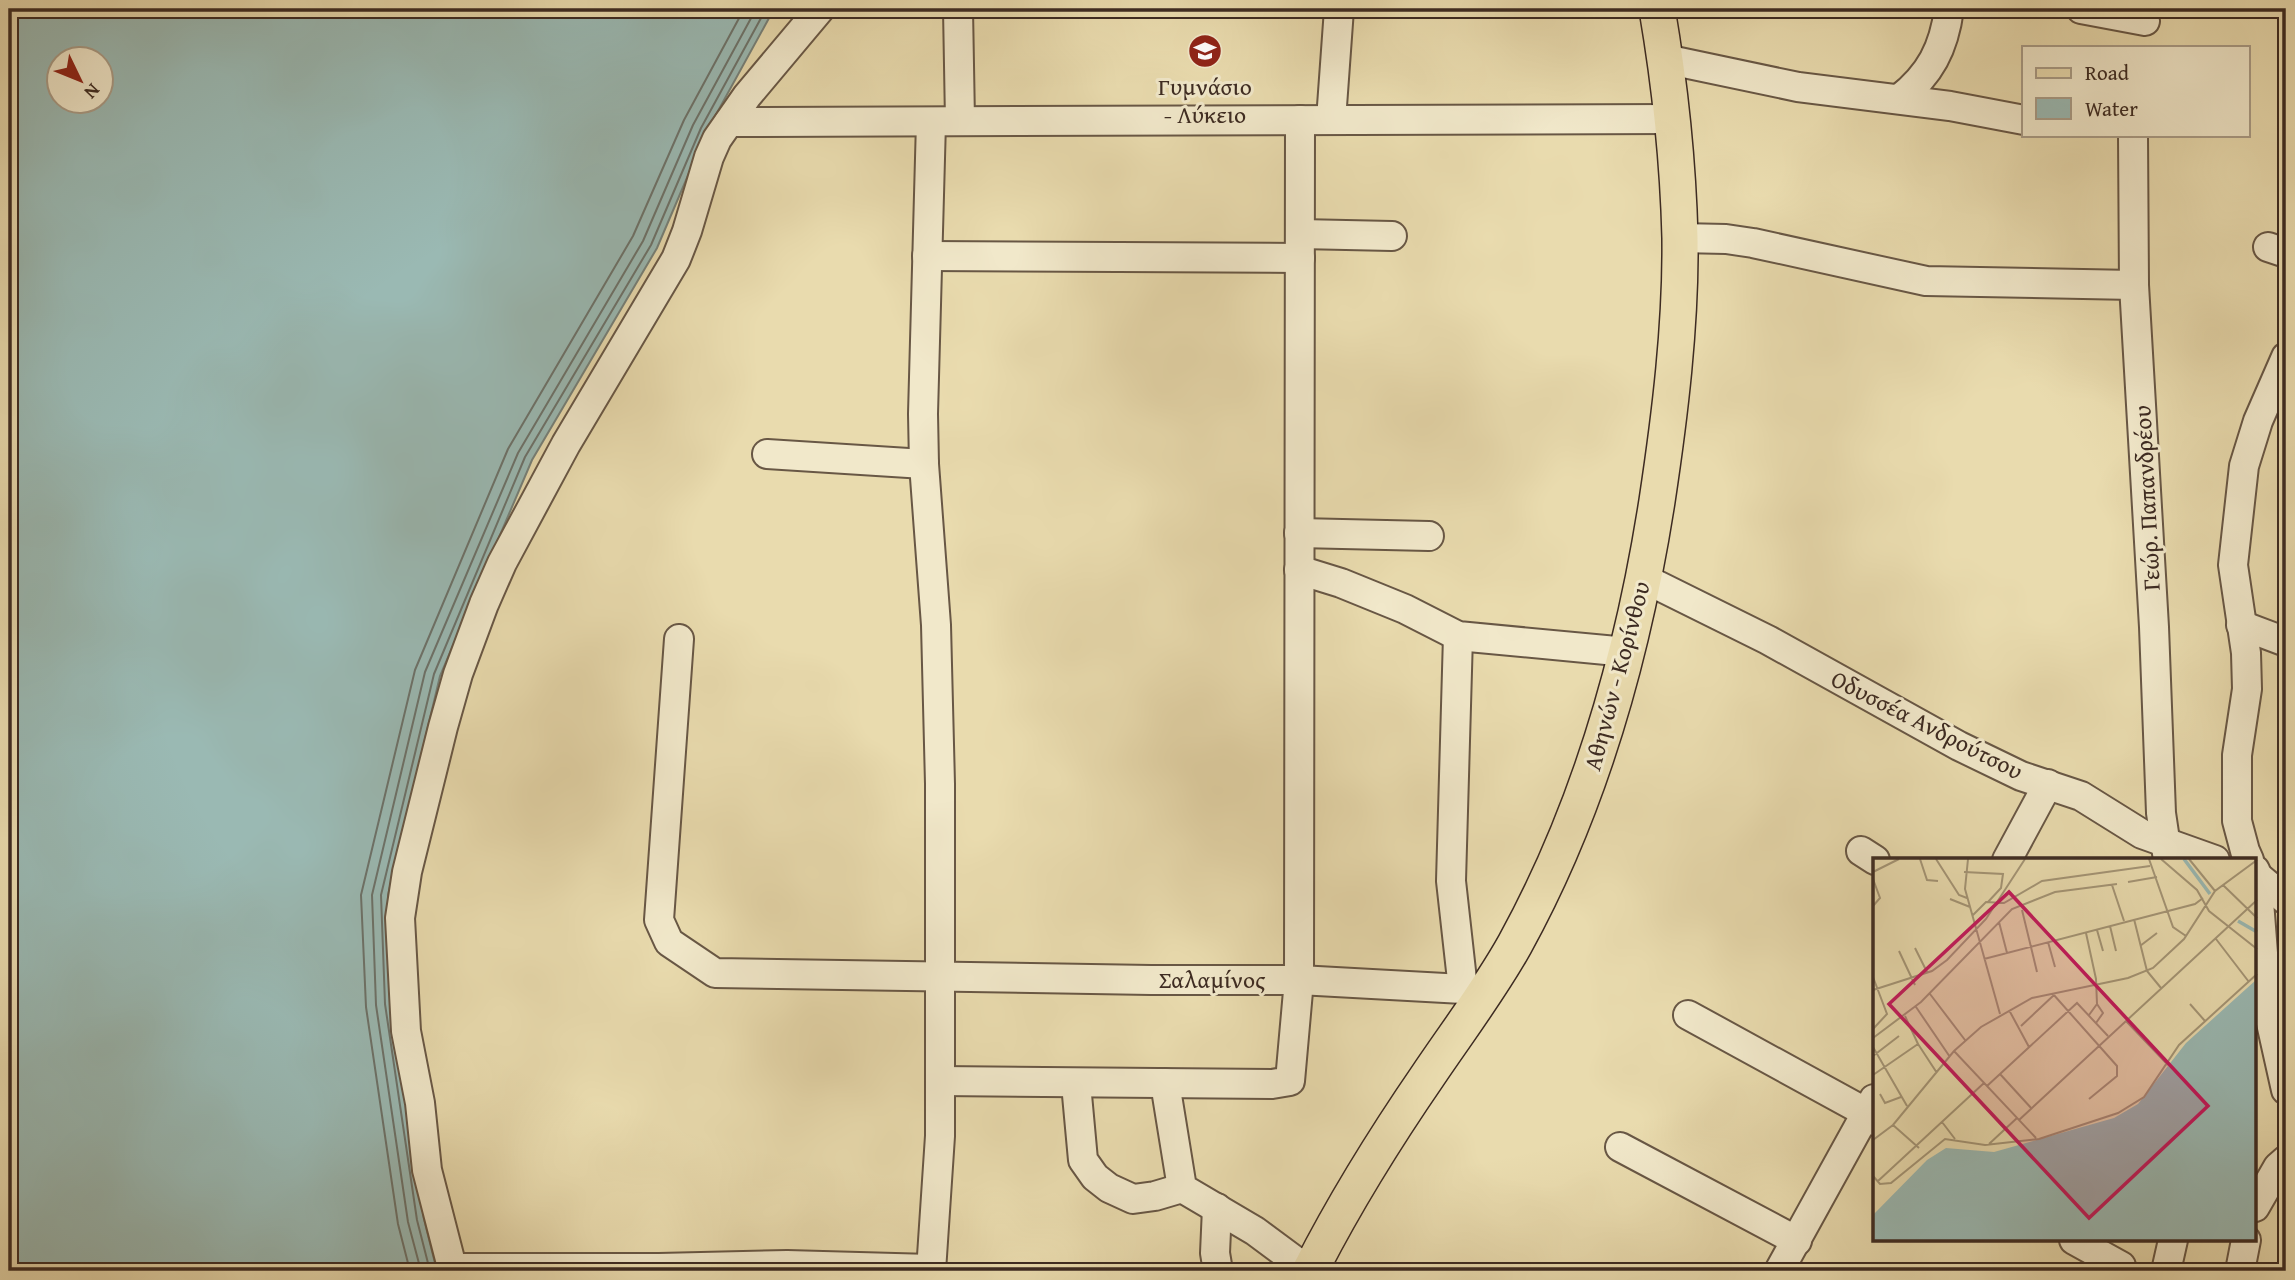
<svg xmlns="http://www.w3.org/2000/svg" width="2295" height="1280" viewBox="0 0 2295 1280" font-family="'Gentium Book Plus',serif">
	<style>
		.water { fill: #9ab9b3; stroke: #758079; stroke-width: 2; fill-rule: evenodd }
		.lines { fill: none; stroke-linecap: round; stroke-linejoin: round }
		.shore { stroke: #6c726a; stroke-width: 2 }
		.minor-casing { stroke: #685745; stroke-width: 32 }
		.major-casing { stroke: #3d2b22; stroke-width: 38 }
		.minor { stroke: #f1e8ca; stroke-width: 28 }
		.major { stroke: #e9dbae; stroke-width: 35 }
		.labels { text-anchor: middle; stroke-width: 6; stroke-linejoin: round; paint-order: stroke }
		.poi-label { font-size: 24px; fill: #3d2b22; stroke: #f1e8ca }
		.street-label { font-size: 24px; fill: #3d2b22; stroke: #f1e8ca }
		.inset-river { fill: none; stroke: #9ab9b3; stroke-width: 3.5 }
		.inset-road { fill: none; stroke: #a49576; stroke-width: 2 }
		.view { fill: #c2185b; fill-opacity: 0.15; stroke: #c2185b; stroke-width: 3.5 }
		.inset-edge { fill: none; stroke: #3d2b22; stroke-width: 3.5 }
	</style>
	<rect width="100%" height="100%" fill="#e9dbae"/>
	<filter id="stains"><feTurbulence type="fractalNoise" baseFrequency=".00286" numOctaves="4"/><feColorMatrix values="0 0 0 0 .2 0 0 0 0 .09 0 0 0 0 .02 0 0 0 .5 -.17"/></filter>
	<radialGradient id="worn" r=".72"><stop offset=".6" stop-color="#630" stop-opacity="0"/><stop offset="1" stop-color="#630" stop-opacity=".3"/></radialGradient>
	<path class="water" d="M 9,9 L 774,9 L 707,131 L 657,248 L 532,460 L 440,676 L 388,895 L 392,1003 L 424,1219 L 437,1271 L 9,1271 ZM 60,60 L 102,60 L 102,102 L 60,102 Z"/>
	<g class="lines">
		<g class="shore">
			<polyline points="410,1271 398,1224 366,1007 361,895 415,670 508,449 633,236 684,120 744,9"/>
			<polyline points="421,1271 408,1222 376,1005 372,895 425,672 518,453 643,241 693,125 756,9"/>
			<polyline points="430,1271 417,1220 385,1004 381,895 434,674 525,457 651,245 701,128 766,9"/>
		</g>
		<g class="minor-casing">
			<g id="minor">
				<polyline points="958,9 960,121"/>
				<polyline points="2081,9 2145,21"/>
				<polyline points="1665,59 1798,87 1950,106 2024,120"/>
				<path d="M 1899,99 C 1930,75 1944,48 1949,9"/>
				<polyline points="1331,120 1339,9"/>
				<polyline points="729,122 1673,119"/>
				<polyline points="931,122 923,414 924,464 936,625 940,784 940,1136 931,1271"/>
				<polyline points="2133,135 2134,285 2154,627 2161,813 2168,860"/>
				<polyline points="1300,234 1392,236"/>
				<polyline points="1680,238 1726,239 1753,243 1926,281 2134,285"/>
				<polyline points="2268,247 2286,253"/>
				<polyline points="927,256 1300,258"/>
				<polyline points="767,454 924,464"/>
				<polyline points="1299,533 1429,536"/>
				<polyline points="1299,570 1341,583 1405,609 1458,636 1627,652"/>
				<polyline points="1645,579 1768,640 1959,746 2021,776 2081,796 2142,834 2215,860"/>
				<polyline points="2241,625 2286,642"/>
				<polyline points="1458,636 1451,881 1463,989"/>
				<polyline points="679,639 659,920 669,942 715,973 1151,980 1299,980 1463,989 1484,993"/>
				<polyline points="1861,851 1875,860"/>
				<polyline points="2007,860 2048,784"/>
				<polyline points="2249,860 2245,851 2237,821 2237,755 2247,689 2246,653 2233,565 2244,466 2258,421 2286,357"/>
				<polyline points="2255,870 2257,875 2267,1005 2286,1090"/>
				<polyline points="2255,874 2286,900"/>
				<polyline points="1688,1015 1867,1113 1875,1121"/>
				<polyline points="940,1081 1272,1084 1290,1081 1299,980 1300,120"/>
				<polyline points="1165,1083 1182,1188 1255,1231 1309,1271"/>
				<polyline points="1076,1084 1083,1160 1095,1177 1109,1188 1133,1199 1155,1196 1182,1188"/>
				<polyline points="1620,1147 1797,1241"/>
				<polyline points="2255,1207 2278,1167 2286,1160"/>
				<polyline points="1217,1208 1215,1253 1218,1271"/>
				<polyline points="2074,1240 2121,1266"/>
				<polyline points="451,1268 659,1268 787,1265 931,1269"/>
				<polyline points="453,1271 427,1170 420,1103 406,1031 400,918 407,872 443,727 458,674 484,604 502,563 566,444 676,259 687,231 709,157 717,139 747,96 820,9"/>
				<polyline points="1779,1271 1874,1099"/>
				<polyline points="2166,1271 2173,1240"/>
				<polyline points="2240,1271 2246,1240"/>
			</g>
		</g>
		<g class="major-casing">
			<path id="major" d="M 1310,1271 C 1345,1202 1385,1138 1429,1074 C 1458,1031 1490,989 1515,944 C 1591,806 1633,655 1657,501 C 1670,415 1681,325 1680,238 C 1678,161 1670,85 1657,9"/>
		</g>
		<use href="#minor" class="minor"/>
		<use href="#major" class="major"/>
	</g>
	<defs>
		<g id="school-disc" transform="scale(1.75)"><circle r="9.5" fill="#8f2418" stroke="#f1e8ca"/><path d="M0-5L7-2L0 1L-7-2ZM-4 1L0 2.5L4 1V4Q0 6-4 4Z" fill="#fff"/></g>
	</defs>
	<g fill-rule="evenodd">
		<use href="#school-disc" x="1205" y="51"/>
	</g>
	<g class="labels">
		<g class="poi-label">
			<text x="1205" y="95">Γυμνάσιο<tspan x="1205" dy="28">- Λύκειο</tspan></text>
		</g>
		<g class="street-label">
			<text transform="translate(2147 498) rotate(-93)" y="8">Γεώρ. Παπανδρέου</text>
			<text transform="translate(1617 676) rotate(-75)" y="8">Αθηνών - Κορίνθου</text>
			<text transform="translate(1927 725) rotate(27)" y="8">Οδυσσέα Ανδρούτσου</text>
			<text x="1212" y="988">Σαλαμίνος</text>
		</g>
	</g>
	<g transform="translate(1873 858)">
		<rect width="383" height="383" fill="#e9dbae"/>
		<path d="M 383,122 L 383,383 L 0,383 L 0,357 L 54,302 L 73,290 L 121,294 L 241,260 L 265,246 L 313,185 Z" fill="#9ab9b3"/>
		<path class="inset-river" d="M 311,1 L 337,36M 365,63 L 384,74"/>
		<path class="inset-road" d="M 47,1 L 54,22 L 65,23M 63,1 L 86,37 L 94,40M 95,1 L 92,31 L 127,156M 276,1 L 300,69 L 313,78M 288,1 L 324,32 L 336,53 L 384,91M 316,1 L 342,33M 0,14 L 26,1M 91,14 L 130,16 L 128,30 L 115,44M 0,21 L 7,40 L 0,48M 255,24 L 284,19M 239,27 L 251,63M 350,27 L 384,60M 77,41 L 97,49M 149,52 L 164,114M 100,57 L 113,44 L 131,45 L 169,23 L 277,8M 261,61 L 274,113 L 288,130M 126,64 L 134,95M 237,68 L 243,93M 224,72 L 230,93M 213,75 L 223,121 L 224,146 L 216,157M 343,81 L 376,124M 175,84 L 182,109M 267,88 L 284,75M 42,90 L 54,114M 26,93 L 42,127M 111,101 L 322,46 L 330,40M 0,119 L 14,156 L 0,171M 0,132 L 59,113 L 74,102 L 113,61 L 152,1M 57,136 L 92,182M 180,136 L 244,208 L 244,218 L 216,241M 317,146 L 332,163M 43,149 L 77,199M 136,152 L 156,189M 253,163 L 295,207M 223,165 L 230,155 L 224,146M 148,168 L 181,137M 0,180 L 48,144 L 139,51 L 182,34 L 244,26M 45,186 L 64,215M 0,189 L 34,248M 81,193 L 163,280M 0,198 L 26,178M 127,216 L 159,251M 0,217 L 45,186 L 32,158M 114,228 L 204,145 L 235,178M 7,236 L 12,245 L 28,239M 146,262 L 384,42M 69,264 L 82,281M 20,267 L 46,290M 0,282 L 20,267 L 81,193 L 108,169 L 159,140 L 255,120 L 280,110 L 311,81 L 342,33 L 384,2M 116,286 L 144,260M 0,318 L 7,326 L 18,325 L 72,281 L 112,287 L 166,281 L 245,255 L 271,239 L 306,187 L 384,116M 5,323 L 111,225"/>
		<path class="view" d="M 136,34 L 335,248 L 216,360 L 16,146 Z"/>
		<rect width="383" height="383" class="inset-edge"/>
	</g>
	<rect width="2295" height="1280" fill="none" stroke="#e9dbae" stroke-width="35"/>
	<rect x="10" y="10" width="2274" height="1259" fill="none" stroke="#3d2b22" stroke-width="3.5"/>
	<rect x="18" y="18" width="2260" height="1245" fill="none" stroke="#3d2b22" stroke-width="2"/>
	<rect x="2022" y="46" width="228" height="91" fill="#f1e8ca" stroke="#a99c87" stroke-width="2"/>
	<rect x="2036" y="68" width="35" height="10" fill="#e9dbae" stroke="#a99c87" stroke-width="2"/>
	<text x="2085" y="80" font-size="21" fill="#3d2b22">Road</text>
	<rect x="2036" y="98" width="35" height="21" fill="#9ab9b3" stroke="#a99c87" stroke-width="2"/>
	<text x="2085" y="116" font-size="21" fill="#3d2b22">Water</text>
	<g transform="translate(80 80) rotate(133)"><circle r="33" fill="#f1e8ca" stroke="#a99c87" stroke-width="2"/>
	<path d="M0-5L12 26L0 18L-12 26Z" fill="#8f2418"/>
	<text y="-10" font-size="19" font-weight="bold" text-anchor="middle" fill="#3d2b22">N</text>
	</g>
	<rect width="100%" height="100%" filter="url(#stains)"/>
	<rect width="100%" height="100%" fill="url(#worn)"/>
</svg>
